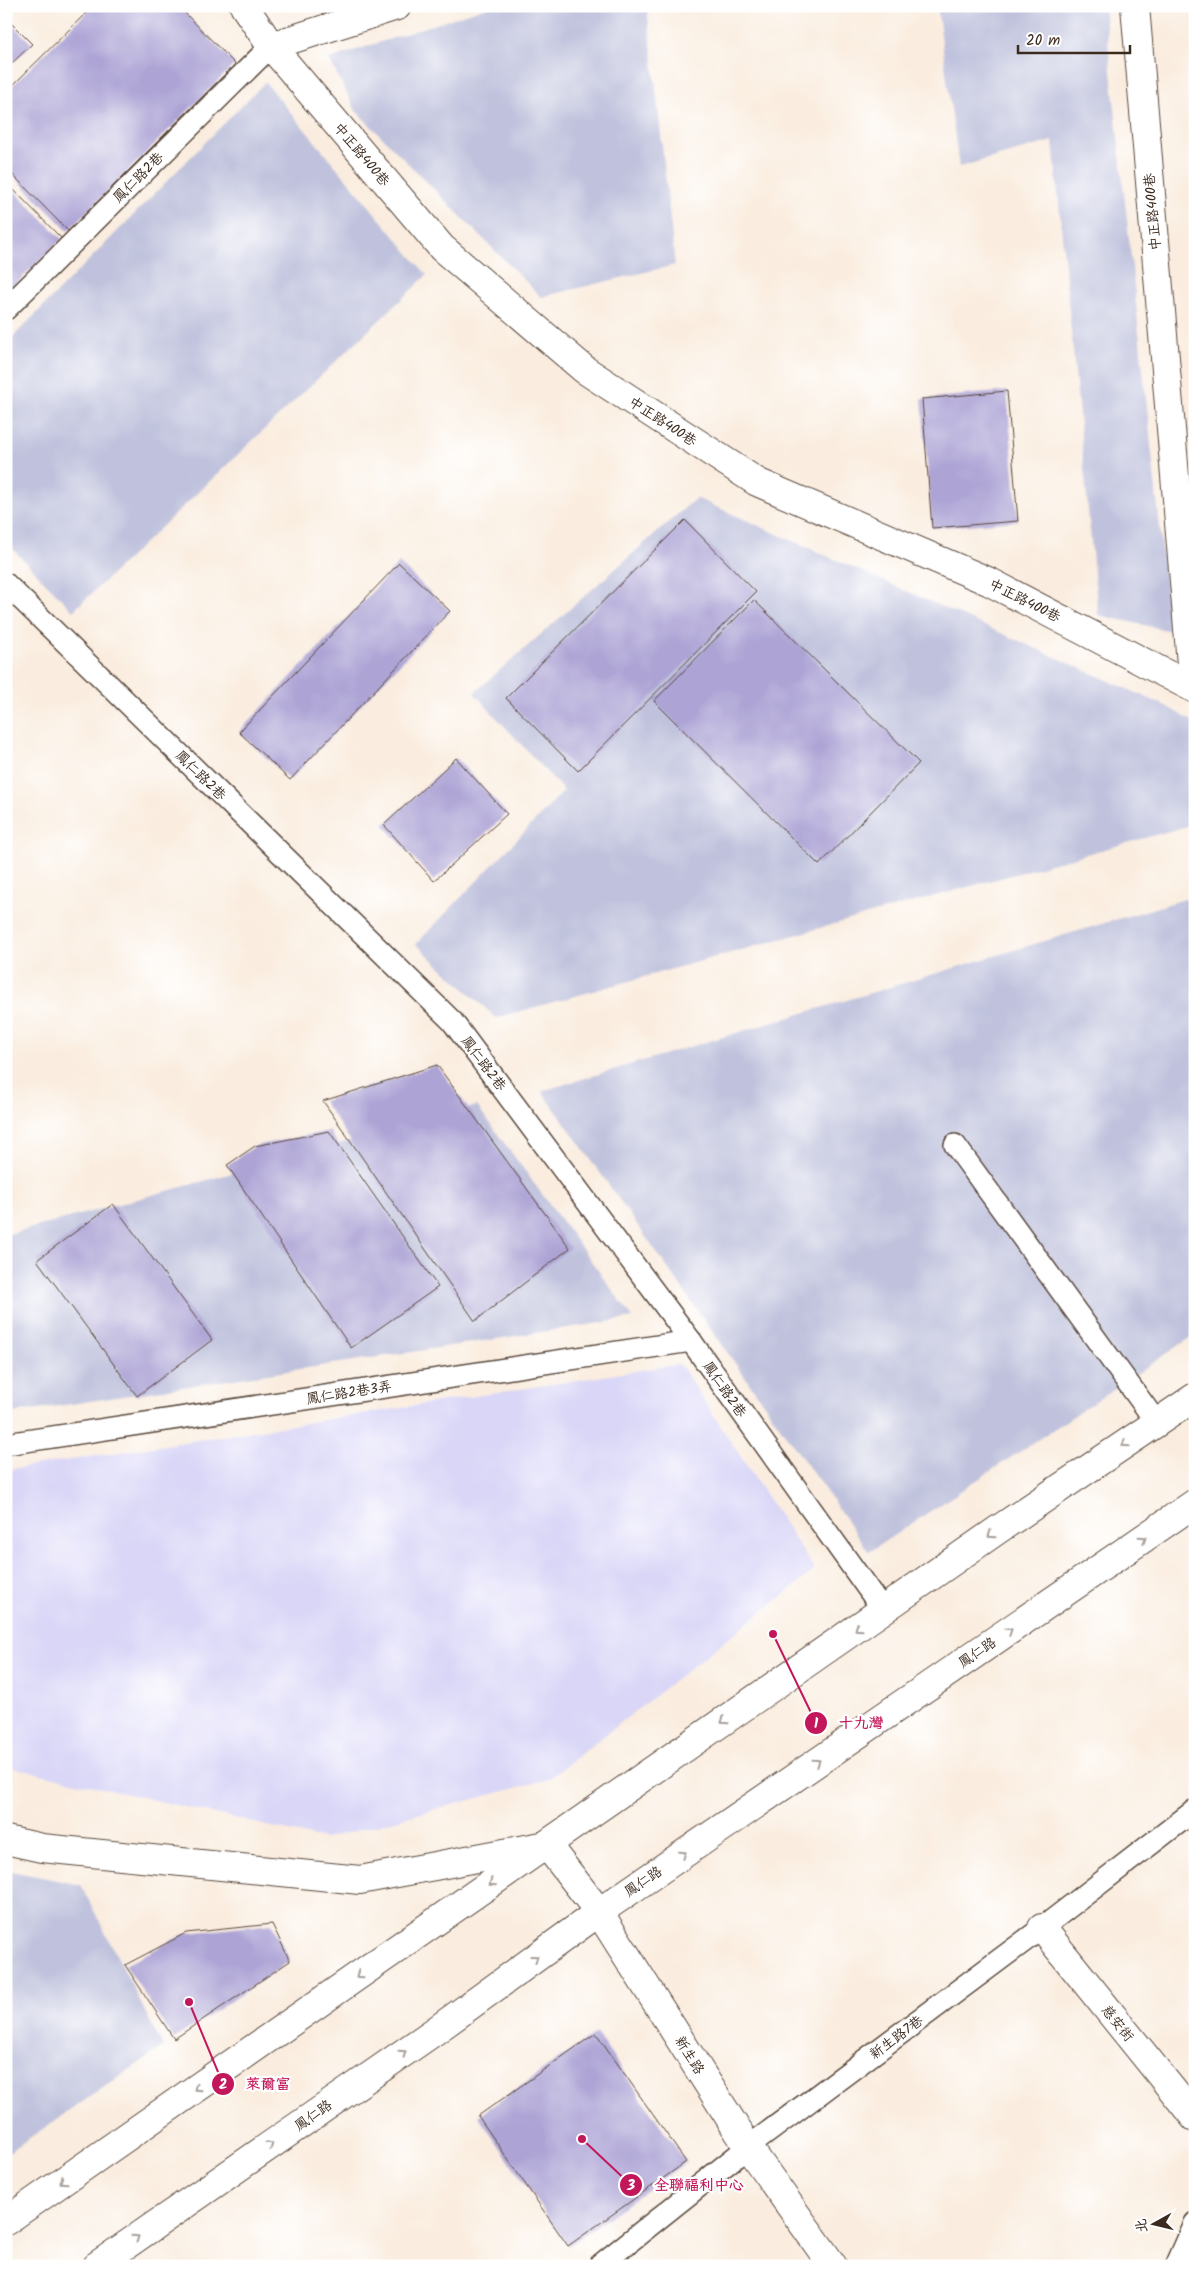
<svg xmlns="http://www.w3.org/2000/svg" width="1201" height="2272" viewBox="0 0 1201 2272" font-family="Kalam,'LXGW WenKai TC',sans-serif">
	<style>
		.built { fill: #d9d6f7 }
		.industrial { fill: #c0c2dd }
		.building { fill: #ada4d5 }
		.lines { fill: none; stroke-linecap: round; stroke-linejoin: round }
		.lane-casing { stroke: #58473b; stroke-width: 24 }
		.street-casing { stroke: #58473b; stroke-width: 30 }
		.secondary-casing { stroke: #58473b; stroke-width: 30 }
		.lane { stroke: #fff; stroke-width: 21 }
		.street { stroke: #fff; stroke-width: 28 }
		.secondary { stroke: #fff; stroke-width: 28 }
		.oneway { stroke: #a79f9a }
		.labels { text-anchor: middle; stroke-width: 4.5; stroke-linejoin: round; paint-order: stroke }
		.street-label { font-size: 14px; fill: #3b2a1e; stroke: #fff }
		.leader { fill: none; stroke: #c2185b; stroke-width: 2 }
		.callout-dot { fill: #c2185b; stroke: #fff; stroke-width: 2 }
		.mark-label { font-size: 15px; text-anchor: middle; font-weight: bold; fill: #fff }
		.callout-label { font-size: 15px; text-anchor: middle; font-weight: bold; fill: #c2185b; stroke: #fff; stroke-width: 4.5; stroke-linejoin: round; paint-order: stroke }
	</style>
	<rect width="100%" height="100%" fill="#fff"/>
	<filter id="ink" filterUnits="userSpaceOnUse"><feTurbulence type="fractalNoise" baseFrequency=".02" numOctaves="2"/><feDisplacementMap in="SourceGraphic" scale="10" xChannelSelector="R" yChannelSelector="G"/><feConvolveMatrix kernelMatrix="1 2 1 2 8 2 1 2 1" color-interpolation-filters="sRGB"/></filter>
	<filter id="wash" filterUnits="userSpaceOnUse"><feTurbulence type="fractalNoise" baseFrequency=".0096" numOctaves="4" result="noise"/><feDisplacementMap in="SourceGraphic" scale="20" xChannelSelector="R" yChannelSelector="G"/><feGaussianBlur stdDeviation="1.12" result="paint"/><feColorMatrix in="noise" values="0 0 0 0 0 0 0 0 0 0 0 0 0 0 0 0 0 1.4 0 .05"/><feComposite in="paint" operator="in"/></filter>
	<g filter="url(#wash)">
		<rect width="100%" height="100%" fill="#faeddf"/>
		<polygon class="built" points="680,1364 815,1570 549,1779 324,1839 6,1766 6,1470"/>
		<g class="industrial">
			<polygon points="490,6 647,6 675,265 541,297 356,111 329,59"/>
			<polygon points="937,6 1104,6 1171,631 1098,615 1053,141 959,167"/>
			<polygon points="265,82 427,275 73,611 6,542 6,344"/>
			<polygon points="696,498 1166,706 1195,723 1195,824 496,1018 416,944 564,791 474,693"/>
			<polygon points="1195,896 1195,1335 869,1552 542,1091"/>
			<polygon points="477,1106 633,1318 6,1414 6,1235"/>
			<polygon points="6,1870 81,1885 163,2047 6,2154"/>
		</g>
		<g id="blocks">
			<g class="building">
				<polygon points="93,6 178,6 235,64 68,231 6,168 6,92"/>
				<polygon points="6,18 32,44 6,69"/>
				<polygon points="6,182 62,239 6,294"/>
				<polygon points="1007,391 1018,521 932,528 922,399"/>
				<polygon points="685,520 756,592 578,771 506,698"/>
				<polygon points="399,563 450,611 290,780 239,732"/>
				<polygon points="754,600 919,763 819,865 654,701"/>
				<polygon points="456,758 507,814 434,881 384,825"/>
				<polygon points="437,1065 570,1248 475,1321 323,1101"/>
				<polygon points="329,1131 438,1287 351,1348 227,1165 255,1146"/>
				<polygon points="113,1204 212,1340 137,1396 37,1260"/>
				<polygon points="272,1924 290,1961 174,2039 125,1965 186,1933"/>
				<polygon points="596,2033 686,2162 568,2246 478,2116"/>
			</g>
		</g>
	</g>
	<g filter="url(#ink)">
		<use href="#blocks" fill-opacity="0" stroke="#58473b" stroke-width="1"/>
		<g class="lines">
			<g class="lane-casing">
				<g id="lane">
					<polyline points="6,309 271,46"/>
					<polyline points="6,584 452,1021 691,1341 883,1610"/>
					<polyline points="955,1145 1157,1423"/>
					<polyline points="6,1444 691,1341"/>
					<polyline points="599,2266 748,2147 1042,1928 1195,1810"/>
					<polyline points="1176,2266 1195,2223"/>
				</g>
			</g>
			<g class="street-casing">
				<g id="street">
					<polyline points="244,6 271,46 442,248 585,370 757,482 990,582 1195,689"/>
					<polyline points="1135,6 1193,687"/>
					<polyline points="271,46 397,6"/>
					<polyline points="6,1840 42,1848 360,1880 547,1845 599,1912 748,2147 833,2266"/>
					<polyline points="1042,1928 1195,2118"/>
				</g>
			</g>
			<g class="secondary-casing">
				<g id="secondary">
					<polyline points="6,2221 999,1529 1195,1397"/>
					<polyline points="96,2266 435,2031 599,1912 1195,1503"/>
				</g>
			</g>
			<use href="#lane" class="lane"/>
			<use href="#street" class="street"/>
			<use href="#secondary" class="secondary"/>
		</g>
		<defs><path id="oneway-chevron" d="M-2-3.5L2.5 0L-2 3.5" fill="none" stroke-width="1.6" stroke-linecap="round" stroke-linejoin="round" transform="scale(1.25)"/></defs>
		<g class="oneway">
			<use href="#oneway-chevron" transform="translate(1125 1444) rotate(146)"/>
			<use href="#oneway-chevron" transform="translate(991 1535) rotate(145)"/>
			<use href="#oneway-chevron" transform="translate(1143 1539) rotate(-34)"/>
			<use href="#oneway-chevron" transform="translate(858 1628) rotate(145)"/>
			<use href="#oneway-chevron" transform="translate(1009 1631) rotate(-34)"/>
			<use href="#oneway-chevron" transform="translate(724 1721) rotate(145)"/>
			<use href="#oneway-chevron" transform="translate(817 1762) rotate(-34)"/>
			<use href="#oneway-chevron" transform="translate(683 1854) rotate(-34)"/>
			<use href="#oneway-chevron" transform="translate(492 1883) rotate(145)"/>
			<use href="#oneway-chevron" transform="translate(535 1958) rotate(-36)"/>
			<use href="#oneway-chevron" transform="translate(359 1975) rotate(145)"/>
			<use href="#oneway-chevron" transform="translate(403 2053) rotate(-35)"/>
			<use href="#oneway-chevron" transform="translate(197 2088) rotate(145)"/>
			<use href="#oneway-chevron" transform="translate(270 2145) rotate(-35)"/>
			<use href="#oneway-chevron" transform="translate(63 2181) rotate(145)"/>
			<use href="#oneway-chevron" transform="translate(136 2238) rotate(-35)"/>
		</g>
	</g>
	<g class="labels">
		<g class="street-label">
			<text transform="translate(362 154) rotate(50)" y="5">中正路400巷</text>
			<text transform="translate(138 177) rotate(-45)" y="5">鳳仁路2巷</text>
			<text transform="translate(1152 212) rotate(-95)" y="5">中正路400巷</text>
			<text transform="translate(663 421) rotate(33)" y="5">中正路400巷</text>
			<text transform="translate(1025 600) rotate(27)" y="5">中正路400巷</text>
			<text transform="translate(201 775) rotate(44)" y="5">鳳仁路2巷</text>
			<text transform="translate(484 1063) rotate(53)" y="5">鳳仁路2巷</text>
			<text transform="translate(725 1389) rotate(55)" y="5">鳳仁路2巷</text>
			<text transform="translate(349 1392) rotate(-9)" y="5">鳳仁路2巷3弄</text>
			<text transform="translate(977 1652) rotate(-34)" y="5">鳳仁路</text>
			<text transform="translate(643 1881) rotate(-34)" y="5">鳳仁路</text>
			<text transform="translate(1118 2023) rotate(51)" y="5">慈安街</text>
			<text transform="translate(896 2037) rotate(-37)" y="5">新生路7巷</text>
			<text transform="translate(690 2055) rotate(58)" y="5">新生路</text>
			<text transform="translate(313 2115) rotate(-35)" y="5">鳳仁路</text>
		</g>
	</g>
	<path class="leader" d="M773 1634L816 1723M189 2002L223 2084M582 2139L631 2185"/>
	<g class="callout-dot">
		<circle cx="773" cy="1634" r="5"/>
		<circle cx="189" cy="2002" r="5"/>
		<circle cx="582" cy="2139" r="5"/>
		<circle cx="816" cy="1723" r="12"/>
		<circle cx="223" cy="2084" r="12"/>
		<circle cx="631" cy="2185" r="12"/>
	</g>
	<g class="mark-label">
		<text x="816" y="1728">1</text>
		<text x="223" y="2089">2</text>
		<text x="631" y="2190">3</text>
	</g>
	<g class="callout-label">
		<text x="861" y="1728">十九灣</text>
		<text x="268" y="2089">萊爾富</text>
		<text x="699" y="2190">全聯福利中心</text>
	</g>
	<rect width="1201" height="2272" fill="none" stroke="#fff" stroke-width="25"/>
	<g transform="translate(1154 2224) rotate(262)" stroke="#ffffff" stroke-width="4" paint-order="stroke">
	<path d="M0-4L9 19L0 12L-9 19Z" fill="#3b2a1e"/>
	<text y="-8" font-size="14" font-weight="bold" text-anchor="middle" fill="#3b2a1e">北</text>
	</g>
	<path d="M1018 45v8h112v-8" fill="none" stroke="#3b2a1e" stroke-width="2.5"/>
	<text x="1026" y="45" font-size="15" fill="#3b2a1e" stroke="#ffffff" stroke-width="4" paint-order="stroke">20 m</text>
</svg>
